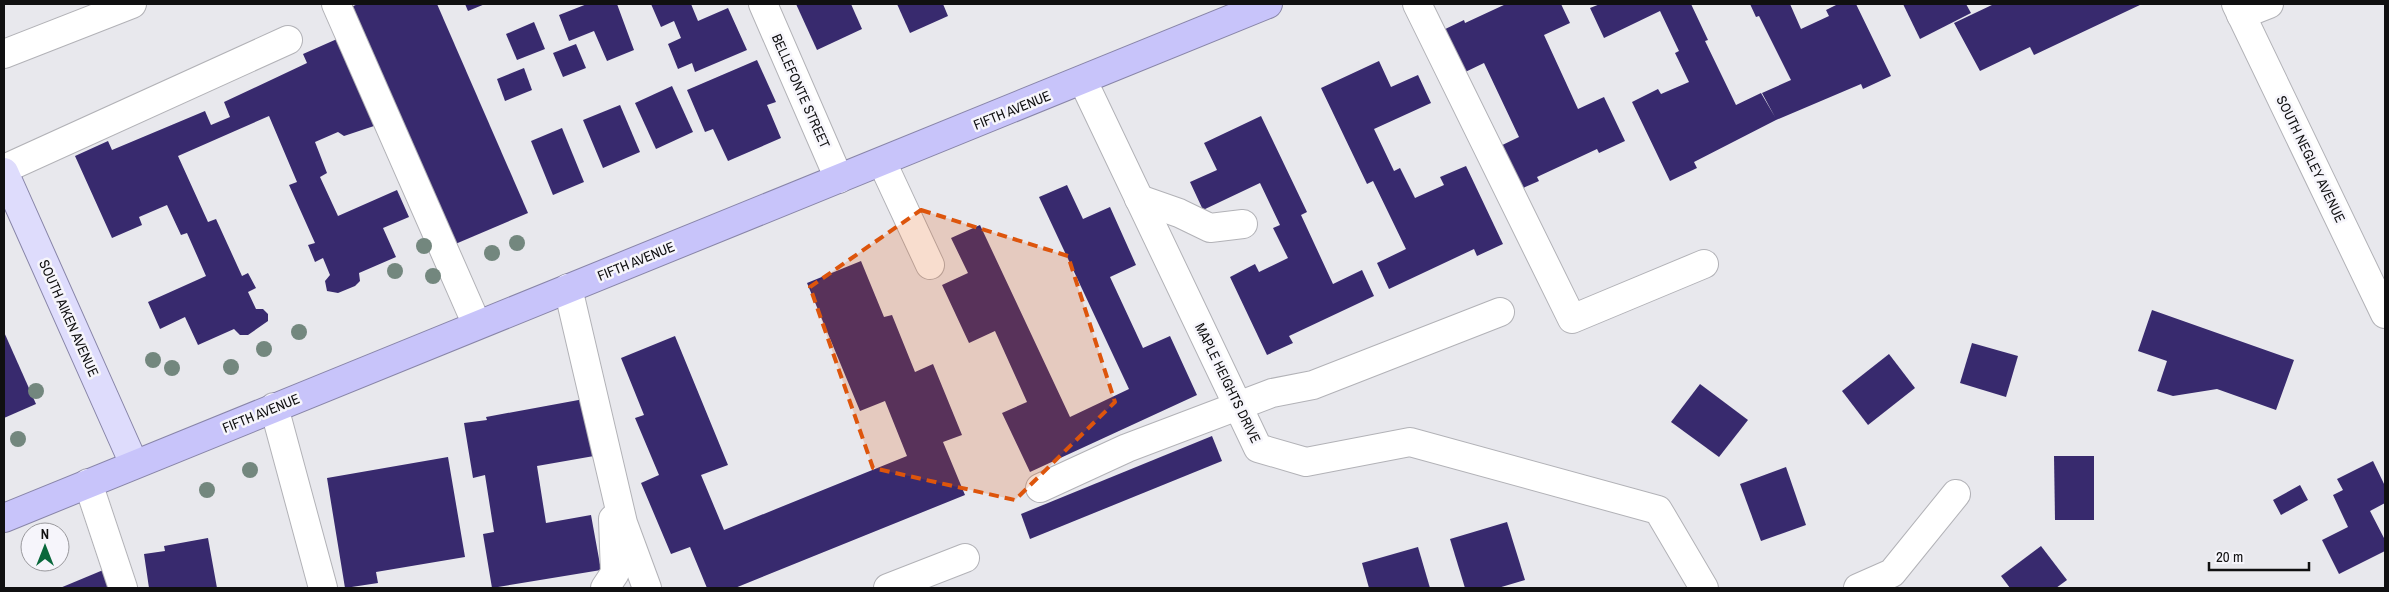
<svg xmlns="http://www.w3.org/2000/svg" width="2389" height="592" viewBox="0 0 2389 592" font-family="'Archivo Narrow',sans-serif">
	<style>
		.building { fill: #382a6e }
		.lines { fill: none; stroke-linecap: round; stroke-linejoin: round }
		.minor-casing { stroke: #b2b2b7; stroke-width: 30 }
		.major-casing { stroke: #8885a8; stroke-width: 30 }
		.highway-casing { stroke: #8885a8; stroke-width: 30 }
		.minor { stroke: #fff; stroke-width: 28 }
		.major { stroke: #dedcfc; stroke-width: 28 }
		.highway { stroke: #c8c4fa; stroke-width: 28 }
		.tree { fill: #73877e }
		.marked { fill: #dd550c; fill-opacity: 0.2; stroke: #dd550c; stroke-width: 4; stroke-dasharray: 10 6; stroke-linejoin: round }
		.labels { text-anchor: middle; stroke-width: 5; stroke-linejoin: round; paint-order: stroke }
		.street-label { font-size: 14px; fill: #101011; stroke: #f6f5fb }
	</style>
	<rect width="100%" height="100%" fill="#e8e8ed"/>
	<g class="building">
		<polygon points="358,4 437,4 528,213 453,245 349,8"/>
		<polygon points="465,4 485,4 468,11"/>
		<polygon points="587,4 617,4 634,50 607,61 594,31 569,41 559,15"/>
		<polygon points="651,4 691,4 698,21 728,8 747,50 695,72 692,63 678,69 668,44 681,38 674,21 661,27"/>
		<polygon points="796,4 851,4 862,29 817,50"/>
		<polygon points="897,4 943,4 948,16 910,33"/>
		<polygon points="1506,4 1561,4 1570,23 1544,35 1578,109 1604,97 1625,141 1599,153 1597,149 1537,177 1539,181 1514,192 1494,149 1519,137 1484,63 1459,75 1439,32 1464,20 1465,23"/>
		<polygon points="1600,4 1691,4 1708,40 1705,41 1736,105 1761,93 1775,117 1762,93 1791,80 1759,16 1756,17 1750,4 1790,4 1801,29 1829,16 1826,10 1838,4 1856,4 1891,76 1863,89 1861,84 1776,120 1694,162 1697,168 1670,181 1632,102 1658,89 1661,94 1689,82 1675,53 1679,51 1660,11 1604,38 1590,8"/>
		<polygon points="1903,4 1966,4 1971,13 1920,39"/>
		<polygon points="1994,4 2142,4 2034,55 2030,47 1980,71 1954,23"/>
		<polygon points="534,22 545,49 517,60 506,34"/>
		<polygon points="337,39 374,126 344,136 338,132 315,142 327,173 320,177 338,216 397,190 409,217 383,228 396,257 359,273 360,281 355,286 338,293 327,291 325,281 330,275 323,258 315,262 308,245 315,243 289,185 297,182 269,116 178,156 208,222 216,219 242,276 248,273 256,288 248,292 256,309 263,309 268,314 268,321 248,335 240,335 234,329 198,345 185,317 160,329 148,302 206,276 187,233 181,235 167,205 139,217 142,225 112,238 75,156 108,141 112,150 205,111 211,125 230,117 224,102 307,63 303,54"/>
		<polygon points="576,44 586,68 563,77 553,53"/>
		<polygon points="757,60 776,102 767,105 781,138 728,161 713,129 705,132 687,90"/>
		<polygon points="1379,61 1391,87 1418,75 1431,103 1374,129 1394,171 1400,168 1415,198 1444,185 1440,177 1466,166 1503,244 1477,256 1474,249 1389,289 1377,263 1406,249 1373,181 1367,184 1321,88"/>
		<polygon points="524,68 532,90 505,101 497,79"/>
		<polygon points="672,86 693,132 656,149 635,103"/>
		<polygon points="620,105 640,152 603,168 583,120"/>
		<polygon points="1261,116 1307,212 1301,215 1333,284 1362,270 1374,296 1289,336 1293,343 1267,355 1230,277 1255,264 1259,272 1288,258 1273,228 1280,225 1260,183 1203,210 1190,182 1217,170 1204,143"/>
		<polygon points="562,128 584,182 553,195 531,141"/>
		<polygon points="1067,185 1083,219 1110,207 1136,265 1110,277 1143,348 1170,336 1197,395 1030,472 1002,413 1027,402 995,331 969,343 942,285 968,273 951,238 980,225 1070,417 1129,389 1039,197"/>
		<polygon points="861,261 884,317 892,315 915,372 933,364 962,435 943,442 965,495 735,588 707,588 690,547 671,554 641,483 659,475 635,418 644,415 621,358 675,336 728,465 701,475 724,530 907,456 885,401 860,411 807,283"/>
		<polygon points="2152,310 2294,360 2276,410 2217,389 2173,396 2157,391 2167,361 2138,351"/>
		<polygon points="4,332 36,404 4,418"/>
		<polygon points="1972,343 2018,356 2006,397 1960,383"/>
		<polygon points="1889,354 1915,388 1868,425 1842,391"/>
		<polygon points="1700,384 1748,420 1719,457 1671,422"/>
		<polygon points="584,399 594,456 537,466 546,523 591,515 601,570 492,588 483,534 494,532 485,475 473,478 464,423 487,420 486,417"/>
		<polygon points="1212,436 1222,461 1030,539 1021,514"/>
		<polygon points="2054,456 2094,456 2094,520 2055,520"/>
		<polygon points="448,457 465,557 376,572 378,583 345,588 327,478"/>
		<polygon points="2373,461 2385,486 2385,503 2370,511 2385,540 2385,551 2339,574 2322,540 2348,527 2333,495 2343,490 2337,479"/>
		<polygon points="1786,467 1806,525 1761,541 1740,484"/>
		<polygon points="2300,485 2308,500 2281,515 2273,500"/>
		<polygon points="1507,522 1525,580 1498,588 1465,588 1450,539"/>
		<polygon points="208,538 217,588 149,588 144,554 165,551 164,546"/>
		<polygon points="2041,546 2067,580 2056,588 2010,588 2001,576"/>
		<polygon points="1418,547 1430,588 1369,588 1362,563"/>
		<polygon points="108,568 116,588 60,588"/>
	</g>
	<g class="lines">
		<g class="minor-casing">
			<g id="minor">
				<polyline points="336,4 477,325"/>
				<polyline points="763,4 839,179"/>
				<polyline points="1417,4 1572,319 1704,264"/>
				<polyline points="2236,4 2385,314"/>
				<polyline points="2241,15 2269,4"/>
				<polyline points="4,54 132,4"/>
				<polyline points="1083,81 1258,448 1306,462 1410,442 1658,510 1704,588"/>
				<polyline points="882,162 930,265"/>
				<polyline points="4,169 288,40"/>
				<polyline points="1139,199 1179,213 1210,228 1243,224"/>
				<polyline points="568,288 623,523 647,588"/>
				<polyline points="274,407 323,588"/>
				<polyline points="88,483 123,588"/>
				<polyline points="1040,488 1127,448 1272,393 1313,385 1500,312"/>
				<polyline points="605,588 615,573 613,519"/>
				<polyline points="888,588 965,558"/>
				<polyline points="1858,588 1892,573 1956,494"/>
			</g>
		</g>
		<g class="major-casing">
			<polyline id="major" points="4,172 134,464"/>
		</g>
		<g class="highway-casing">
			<polyline id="highway" points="4,518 1268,4"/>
		</g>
		<use href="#minor" class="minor"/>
		<use href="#major" class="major"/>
		<use href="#highway" class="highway"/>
	</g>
	<g class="tree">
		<circle cx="517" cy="243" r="8"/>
		<circle cx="424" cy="246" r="8"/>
		<circle cx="492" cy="253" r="8"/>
		<circle cx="395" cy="271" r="8"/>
		<circle cx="433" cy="276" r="8"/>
		<circle cx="299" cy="332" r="8"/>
		<circle cx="264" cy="349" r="8"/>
		<circle cx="153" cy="360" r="8"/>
		<circle cx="231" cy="367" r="8"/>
		<circle cx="172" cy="368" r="8"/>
		<circle cx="36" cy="391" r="8"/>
		<circle cx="18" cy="439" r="8"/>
		<circle cx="250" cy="470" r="8"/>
		<circle cx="207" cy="490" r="8"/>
	</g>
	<path class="marked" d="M 921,210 L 1068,256 L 1115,402 L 1015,500 L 873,468 L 810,287 Z"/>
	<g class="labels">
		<g class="street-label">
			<text transform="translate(801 91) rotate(66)" y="5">BELLEFONTE STREET</text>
			<text transform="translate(1012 110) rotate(-22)" y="5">FIFTH AVENUE</text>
			<text transform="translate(2311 159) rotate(64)" y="5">SOUTH NEGLEY AVENUE</text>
			<text transform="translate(636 261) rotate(-22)" y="5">FIFTH AVENUE</text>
			<text transform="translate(69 318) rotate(66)" y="5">SOUTH AIKEN AVENUE</text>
			<text transform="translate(1228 383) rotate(64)" y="5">MAPLE HEIGHTS DRIVE</text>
			<text transform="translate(261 413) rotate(-22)" y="5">FIFTH AVENUE</text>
		</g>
	</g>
	<rect width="2389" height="592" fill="none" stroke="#101011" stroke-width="10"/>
	<g transform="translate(45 547)"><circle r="24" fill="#f6f5fb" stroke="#9a999d"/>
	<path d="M0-4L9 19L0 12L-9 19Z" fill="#09683c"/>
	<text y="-8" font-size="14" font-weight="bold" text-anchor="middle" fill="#101011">N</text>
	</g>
	<path d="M2209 562v8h100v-8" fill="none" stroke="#101011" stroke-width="2.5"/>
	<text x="2216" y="562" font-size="15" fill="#101011" stroke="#f6f5fb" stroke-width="4" paint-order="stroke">20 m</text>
</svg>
